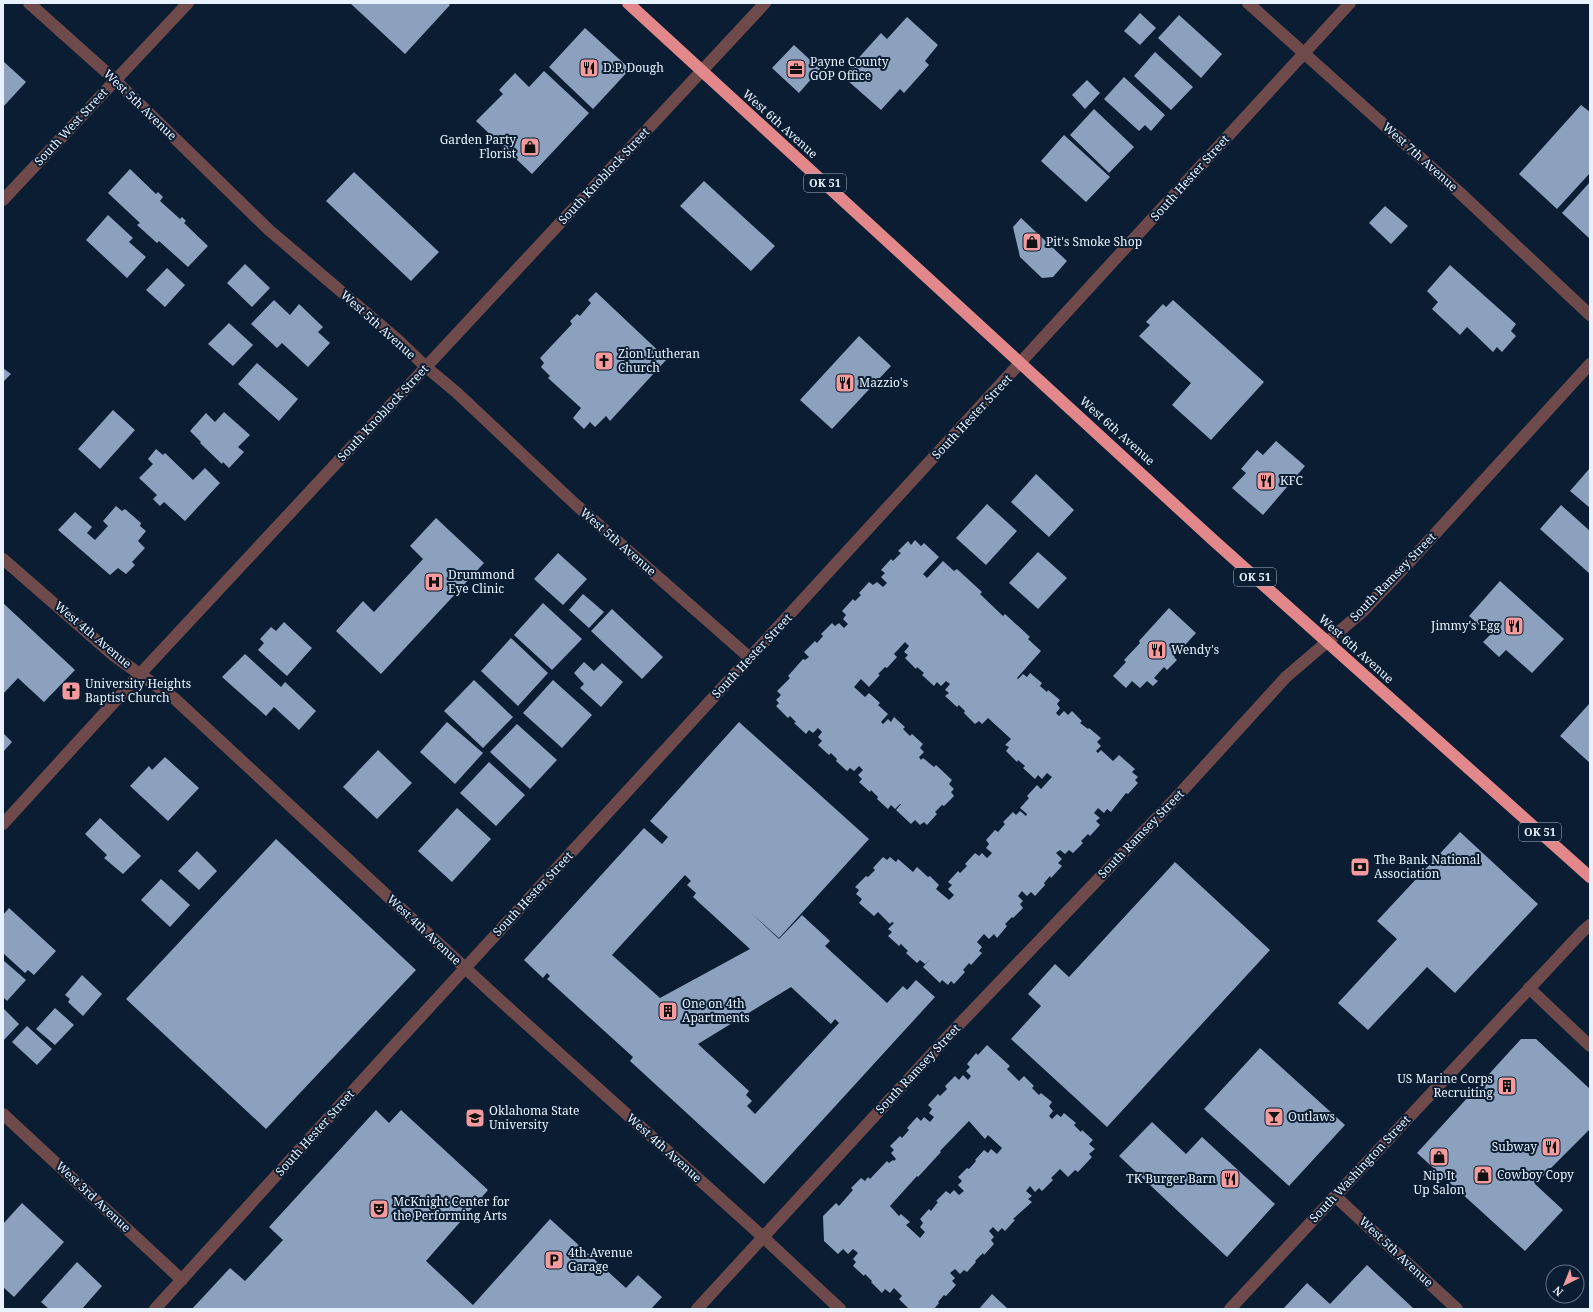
<svg xmlns="http://www.w3.org/2000/svg" width="1593" height="1312" viewBox="0 0 1593 1312" font-family="'Noto Serif',serif">
	<style>
		.building { fill: #8ba1be; fill-rule: evenodd }
		.lines { fill: none; stroke-linecap: round; stroke-linejoin: round }
		.minor { stroke: #6e4a4b; stroke-width: 12 }
		.highway { stroke: #e2888b; stroke-width: 12 }
		.labels { text-anchor: middle; stroke-width: 4; stroke-linejoin: round; paint-order: stroke }
		.shield { fill: #0b1d33; stroke: #a6b2c1; stroke-width: 1 }
		.shield-label { font-size: 11px; font-weight: bold; fill: #e8f2fe }
		.poi-label { font-size: 12px; fill: #e8f2fe; stroke: #0b1d33; text-anchor: start }
		.street-label { font-size: 12px; fill: #e8f2fe; stroke: #0b1d33 }
	</style>
	<rect width="100%" height="100%" fill="#0b1d33"/>
	<g class="building">
		<polygon points="350,3 448,3 450,5 405,54"/>
		<polygon points="1140,13 1156,28 1140,45 1124,31"/>
		<polygon points="1179,15 1222,54 1201,78 1158,38"/>
		<polygon points="907,17 938,45 925,61 929,65 904,93 900,89 881,110 847,80 846,72 881,33 887,39"/>
		<polygon points="585,28 630,69 593,109 549,67"/>
		<polygon points="794,45 820,69 799,93 772,68"/>
		<polygon points="1155,52 1193,87 1171,110 1134,76"/>
		<polygon points="3,61 26,82 3,107"/>
		<polygon points="544,71 589,113 532,174 476,121 503,94 499,90 515,73 529,87"/>
		<polygon points="1124,77 1165,115 1151,131 1145,125 1139,131 1104,99"/>
		<polygon points="1087,80 1100,93 1085,109 1072,95"/>
		<polygon points="1581,105 1590,112 1590,173 1557,209 1519,174"/>
		<polygon points="1094,109 1134,147 1109,173 1070,135"/>
		<polygon points="1064,135 1110,177 1086,202 1041,161"/>
		<polygon points="130,169 156,194 158,192 163,197 160,201 180,219 182,217 186,221 184,223 208,246 188,267 159,241 157,243 137,225 140,223 108,193"/>
		<polygon points="354,172 439,252 411,281 326,201"/>
		<polygon points="704,181 775,246 751,271 680,206"/>
		<polygon points="1590,182 1590,239 1562,213"/>
		<polygon points="1385,206 1408,226 1391,244 1369,223"/>
		<polygon points="108,215 133,238 129,242 146,257 127,278 86,240"/>
		<polygon points="1021,218 1067,261 1053,277 1042,278 1020,257 1013,227"/>
		<polygon points="245,264 270,288 252,307 227,283"/>
		<polygon points="1450,265 1516,324 1511,331 1516,336 1502,352 1497,347 1493,352 1467,327 1460,335 1432,309 1438,302 1427,291"/>
		<polygon points="167,268 185,285 165,307 146,290"/>
		<polygon points="596,292 667,359 610,421 606,416 595,427 590,422 584,429 573,418 581,408 548,378 550,376 541,367 544,363 540,358 572,324 570,321 577,314 580,316 591,303 588,300"/>
		<polygon points="274,300 290,315 299,304 323,327 318,332 330,343 308,367 282,343 277,348 251,324"/>
		<polygon points="1173,300 1264,382 1211,440 1172,405 1191,383 1139,336 1150,325 1146,322 1163,304 1166,307"/>
		<polygon points="229,323 253,345 233,366 208,344"/>
		<polygon points="859,336 891,366 832,429 800,400"/>
		<polygon points="257,363 298,399 279,421 238,384"/>
		<polygon points="3,368 11,374 3,382"/>
		<polygon points="113,410 135,430 100,469 78,449"/>
		<polygon points="224,412 250,435 238,447 244,452 229,468 223,462 222,464 200,443 201,442 190,431 206,413 215,422"/>
		<polygon points="1276,441 1305,466 1263,515 1232,488 1246,473 1241,469 1257,450 1263,455"/>
		<polygon points="156,449 163,455 165,453 193,480 205,468 220,483 185,521 164,502 160,506 153,499 157,495 139,478 153,464 148,459"/>
		<polygon points="1590,468 1590,508 1570,491"/>
		<polygon points="1036,474 1074,510 1049,537 1011,502"/>
		<polygon points="987,504 1017,531 986,565 956,538"/>
		<polygon points="1561,505 1590,531 1590,574 1540,529"/>
		<polygon points="116,506 122,511 125,509 141,523 140,526 146,531 138,541 145,548 132,562 135,565 126,574 118,568 110,575 58,530 75,512 92,527 87,533 95,540 108,526 103,521"/>
		<polygon points="436,518 484,563 381,674 336,631 363,601 374,612 423,559 410,546"/>
		<polygon points="915,540 921,546 924,543 939,557 923,574 927,578 943,561 954,571 957,569 982,592 980,594 1003,616 1005,614 1030,637 1028,639 1041,651 1017,678 1018,679 1023,674 1027,677 1030,673 1042,683 1040,686 1047,692 1048,690 1060,700 1057,704 1060,708 1056,713 1059,716 1064,711 1068,715 1072,711 1082,721 1080,723 1088,729 1089,728 1101,738 1097,742 1101,746 1096,751 1098,753 1101,750 1113,761 1119,755 1135,769 1132,772 1138,777 1135,780 1138,783 1128,794 1126,793 1111,812 1107,809 1104,813 1098,808 1094,813 1100,818 1096,821 1100,825 1090,836 1088,834 1081,841 1083,843 1073,853 1069,850 1065,854 1060,850 1056,853 1062,859 1058,863 1062,866 1051,878 1050,876 1044,883 1045,885 1035,896 1031,892 1027,896 1022,891 1018,896 1023,901 1020,904 1023,908 1013,918 1012,917 1005,924 1007,926 997,938 994,934 989,939 984,934 977,942 982,947 979,951 982,953 971,965 969,963 963,970 965,972 954,984 951,981 948,985 942,980 940,983 923,967 930,959 925,964 920,960 917,963 906,953 908,951 901,944 899,946 888,936 892,932 888,929 894,923 892,922 890,924 878,912 874,916 859,903 862,899 856,894 859,890 855,887 866,876 868,877 875,870 873,868 883,857 887,860 890,857 896,862 898,859 913,872 917,867 928,877 930,876 939,885 936,889 949,900 954,895 948,889 952,885 948,882 958,871 960,873 967,866 965,864 975,853 979,856 982,853 987,858 992,853 986,848 989,844 986,840 995,830 998,832 1005,824 1003,822 1013,812 1016,815 1020,811 1026,816 1027,814 1020,808 1029,798 1027,796 1037,785 1041,789 1052,777 1047,773 1042,779 1038,775 1035,779 1023,768 1025,766 1018,760 1017,762 1006,751 1009,747 1005,745 1011,739 988,718 982,724 979,721 975,724 964,713 965,711 959,705 957,707 945,696 949,693 945,690 950,684 946,681 941,686 937,682 934,686 922,675 924,673 917,667 916,669 905,658 908,655 904,652 909,646 905,642 894,654 897,657 887,668 885,667 878,674 880,675 869,687 861,679 854,687 865,697 869,693 880,703 878,705 888,714 881,722 883,724 888,719 891,722 894,717 905,727 903,729 910,736 912,734 923,744 920,748 924,752 919,757 921,760 923,758 934,767 936,765 952,780 949,784 954,789 951,792 954,796 944,806 942,805 935,812 937,814 927,825 924,822 920,825 915,820 911,824 896,810 901,804 900,804 895,809 891,805 888,809 877,799 878,797 871,790 870,792 859,782 862,779 858,775 863,770 859,766 854,771 850,768 847,771 836,761 837,759 831,753 829,755 818,745 822,741 818,737 822,732 818,728 813,733 809,730 806,734 794,723 796,722 790,716 788,718 776,706 779,703 776,700 781,695 777,691 790,678 788,676 803,659 805,660 809,657 804,652 815,641 817,643 823,636 821,634 832,623 835,626 839,623 844,628 848,624 843,619 846,615 842,611 853,599 855,601 861,595 859,593 869,582 873,585 877,582 883,587 887,583 881,577 885,573 881,570 891,559 893,561 901,553 898,551 908,541 911,545"/>
		<polygon points="1038,552 1067,578 1038,609 1009,583"/>
		<polygon points="558,553 587,579 563,605 534,579"/>
		<polygon points="1500,581 1564,639 1532,673 1506,650 1499,657 1483,642 1490,635 1469,616"/>
		<polygon points="583,594 604,612 589,628 569,610"/>
		<polygon points="3,603 75,670 44,702 18,678 3,694"/>
		<polygon points="543,603 582,639 552,670 514,635"/>
		<polygon points="1169,608 1196,633 1174,657 1177,660 1167,670 1164,667 1154,678 1158,681 1153,686 1147,681 1140,688 1132,681 1126,688 1113,676 1126,662 1124,660 1140,643 1139,641"/>
		<polygon points="612,609 663,657 642,679 591,631"/>
		<polygon points="284,622 312,648 287,676 258,650 264,643 260,639 271,627 276,631"/>
		<polygon points="511,638 548,673 518,706 481,671"/>
		<polygon points="245,654 281,687 285,682 316,711 299,730 274,707 266,716 222,677"/>
		<polygon points="584,662 594,671 602,663 623,682 601,707 580,688 584,684 574,673"/>
		<polygon points="474,680 513,717 483,748 444,711"/>
		<polygon points="553,680 592,715 562,748 523,713"/>
		<polygon points="1590,703 1590,763 1560,736"/>
		<polygon points="447,722 483,753 455,784 420,752"/>
		<path d="M 739,722 L 869,839 L 779,938 L 751,913 L 779,939 L 802,915 L 830,941 L 825,946 L 887,1003 L 903,986 L 907,990 L 916,980 L 935,997 L 764,1184 L 630,1061 L 633,1057 L 547,979 L 550,976 L 547,973 L 543,978 L 524,960 L 644,828 L 662,844 L 668,837 L 650,821 ZM 685,875 L 691,881 L 687,885 L 696,893 L 693,897 L 750,949 L 660,998 L 612,955 ZM 791,987 L 831,1024 L 835,1019 L 839,1023 L 755,1114 L 747,1106 L 752,1101 L 746,1095 L 749,1091 L 698,1044 Z"/>
		<polygon points="517,724 557,760 530,789 490,752"/>
		<polygon points="3,733 12,742 3,752"/>
		<polygon points="378,750 412,783 377,819 343,787"/>
		<polygon points="165,757 199,788 168,821 130,786 149,766 152,770"/>
		<polygon points="489,762 525,795 496,826 460,793"/>
		<polygon points="457,808 491,839 452,882 418,851"/>
		<polygon points="100,818 141,856 123,874 104,858 107,855 85,834"/>
		<polygon points="1460,832 1538,904 1455,993 1427,967 1368,1030 1338,1003 1397,939 1377,921"/>
		<polygon points="276,839 416,970 266,1129 126,999"/>
		<polygon points="197,851 217,871 199,890 178,871"/>
		<polygon points="1175,862 1270,950 1107,1127 1011,1039 1041,1006 1028,994 1055,964 1069,977"/>
		<polygon points="161,879 190,905 170,927 141,900"/>
		<polygon points="9,908 56,951 34,975 28,970 25,973 3,953 3,915"/>
		<polygon points="3,960 26,980 7,1001 3,997"/>
		<polygon points="82,975 102,994 83,1016 68,1002 70,999 65,995"/>
		<polygon points="3,1008 19,1024 3,1041"/>
		<polygon points="55,1008 74,1025 55,1045 36,1029"/>
		<polygon points="27,1026 52,1049 37,1065 12,1042"/>
		<polygon points="1521,1039 1536,1039 1590,1089 1590,1129 1535,1184 1563,1210 1525,1251 1417,1153"/>
		<path d="M 987,1045 L 1010,1066 L 1007,1069 L 1019,1081 L 1024,1076 L 1034,1086 L 1032,1088 L 1039,1095 L 1041,1093 L 1052,1102 L 1049,1106 L 1053,1111 L 1049,1116 L 1052,1119 L 1057,1114 L 1061,1117 L 1064,1113 L 1076,1123 L 1074,1125 L 1081,1132 L 1082,1130 L 1093,1140 L 1089,1144 L 1095,1149 L 1089,1154 L 1092,1157 L 1078,1172 L 1075,1170 L 1068,1177 L 1060,1169 L 1051,1178 L 1053,1180 L 1042,1191 L 1039,1188 L 1035,1192 L 1030,1186 L 1026,1191 L 1032,1196 L 1028,1199 L 1032,1202 L 1013,1219 L 1015,1220 L 1005,1231 L 1002,1228 L 998,1232 L 993,1227 L 989,1231 L 994,1237 L 991,1240 L 994,1244 L 984,1255 L 983,1253 L 975,1261 L 976,1262 L 967,1272 L 964,1270 L 960,1274 L 955,1269 L 950,1273 L 955,1278 L 952,1281 L 956,1285 L 946,1296 L 944,1295 L 938,1302 L 939,1303 L 934,1309 L 909,1309 L 899,1299 L 902,1296 L 894,1288 L 890,1293 L 885,1289 L 882,1293 L 871,1282 L 872,1281 L 865,1274 L 864,1276 L 853,1266 L 856,1262 L 853,1259 L 858,1253 L 853,1249 L 848,1254 L 843,1249 L 838,1254 L 824,1241 L 823,1216 L 836,1203 L 839,1206 L 853,1190 L 851,1188 L 861,1178 L 865,1181 L 868,1177 L 870,1179 L 887,1161 L 889,1163 L 893,1160 L 894,1161 L 896,1159 L 891,1153 L 894,1150 L 890,1146 L 900,1136 L 902,1138 L 909,1130 L 907,1128 L 917,1117 L 921,1121 L 924,1117 L 930,1122 L 934,1117 L 929,1113 L 932,1109 L 928,1105 L 938,1094 L 940,1096 L 947,1089 L 945,1086 L 955,1076 L 959,1080 L 963,1075 L 968,1080 L 971,1076 L 966,1071 L 970,1067 L 967,1064 L 976,1053 L 978,1055 ZM 969,1121 L 985,1139 L 988,1135 L 1002,1148 L 997,1154 L 991,1149 L 988,1153 L 984,1150 L 975,1160 L 976,1161 L 969,1169 L 967,1168 L 958,1177 L 962,1181 L 958,1185 L 964,1191 L 959,1195 L 954,1190 L 950,1194 L 946,1191 L 936,1201 L 938,1202 L 931,1211 L 929,1209 L 920,1219 L 923,1223 L 920,1227 L 925,1232 L 920,1238 L 906,1225 L 910,1222 L 901,1214 L 899,1216 L 890,1206 L 917,1176 L 918,1177 L 941,1152 L 940,1151 Z"/>
		<polygon points="1260,1048 1345,1125 1289,1186 1204,1109"/>
		<polygon points="376,1110 389,1123 401,1110 488,1190 426,1261 473,1305 550,1219 626,1288 638,1275 662,1297 651,1309 192,1309 230,1268 245,1281 283,1240 269,1227"/>
		<polygon points="1152,1122 1186,1154 1202,1137 1275,1204 1227,1257 1119,1156"/>
		<polygon points="22,1203 64,1242 14,1297 3,1287 3,1224"/>
		<polygon points="77,1262 102,1286 82,1309 49,1309 41,1302"/>
		<polygon points="1367,1265 1413,1308 1412,1309 1283,1309 1307,1283 1330,1304"/>
		<polygon points="992,1294 1008,1309 979,1309"/>
	</g>
	<g class="lines">
		<g class="minor">
			<polyline points="29,3 115,80 269,230 398,340 426,367 456,392 574,503 750,658"/>
			<polyline points="1248,3 1460,193 1590,315"/>
			<polyline points="3,200 188,3"/>
			<polyline points="3,559 113,655 175,699 491,992 763,1237 840,1309"/>
			<polyline points="3,824 140,674 765,3"/>
			<polyline points="1529,988 1590,1046"/>
			<polyline points="3,1114 182,1280"/>
			<polyline points="1335,1196 1457,1309"/>
			<polyline points="155,1309 391,1049 1350,3"/>
			<polyline points="697,1309 951,1033 1173,801 1286,677 1362,612 1402,570 1590,364"/>
			<polyline points="1230,1309 1582,932 1590,925"/>
		</g>
		<polyline class="highway" points="628,3 1212,539 1590,877"/>
	</g>
	<defs>
		<g id="restaurant-square" transform="scale(1)"><rect x="-9" y="-9" width="18" height="18" rx="4" fill="#f59b9d" stroke="#0b1d33"/><path d="M-5-6h1v4h1v-4h1v4h1v-4h1v5L-1.5 .5V6h-2V.5L-5-1ZM5-6V6H3V1.5H1.5Q1.5-4 5-6Z" fill="#111"/></g>
		<g id="office-square" transform="scale(1)"><rect x="-9" y="-9" width="18" height="18" rx="4" fill="#f59b9d" stroke="#0b1d33"/><path d="M-6-3h4V-5.5h4V-3h4V5H-6ZM-1-4.5V-3h2v-1.5ZM-6 0V1H6V0Z" fill="#111"/></g>
		<g id="shop-square" transform="scale(1)"><rect x="-9" y="-9" width="18" height="18" rx="4" fill="#f59b9d" stroke="#0b1d33"/><path d="M-5-2.5h2.3a2.7 3.5 0 0 1 5.4 0H5L5.5 6h-11ZM-1.5-2.5h3a1.5 2.3 0 0 0-3 0Z" fill="#111"/></g>
		<g id="church-square" transform="scale(1)"><rect x="-9" y="-9" width="18" height="18" rx="4" fill="#f59b9d" stroke="#0b1d33"/><path d="M-1.2-6h2.4v3.5h3.3v2.4h-3.3V6h-2.4V-.1h-3.3v-2.4h3.3Z" fill="#111"/></g>
		<g id="hospital-square" transform="scale(1)"><rect x="-9" y="-9" width="18" height="18" rx="4" fill="#f59b9d" stroke="#0b1d33"/><path d="M-5-5h3v3.5h4V-5h3V5h-3V1.5h-4V5h-3Z" fill="#111"/></g>
		<g id="bank-square" transform="scale(1)"><rect x="-9" y="-9" width="18" height="18" rx="4" fill="#f59b9d" stroke="#0b1d33"/><path d="M-6-4H6V4H-6ZM0-2.3a2.3 2.3 0 1 0 0 4.6a2.3 2.3 0 1 0 0-4.6Z" fill="#111"/></g>
		<g id="building-square" transform="scale(1)"><rect x="-9" y="-9" width="18" height="18" rx="4" fill="#f59b9d" stroke="#0b1d33"/><path d="M-4-6H4V6H1V3H-1V6H-4ZM-2.5-4.3h1.7v1.8h-1.7ZM.8-4.3h1.7v1.8H.8ZM-2.5-1h1.7V.8h-1.7ZM.8-1h1.7V.8H.8Z" fill="#111"/></g>
		<g id="bar-square" transform="scale(1)"><rect x="-9" y="-9" width="18" height="18" rx="4" fill="#f59b9d" stroke="#0b1d33"/><path d="M-6-5H6L.8 .8V4.5H3.5V6h-7V4.5H-.8V.8Z" fill="#111"/></g>
		<g id="university-square" transform="scale(1)"><rect x="-9" y="-9" width="18" height="18" rx="4" fill="#f59b9d" stroke="#0b1d33"/><path d="M0-5L7-2L0 1L-7-2ZM-4 1L0 2.5L4 1V4Q0 6-4 4Z" fill="#111"/></g>
		<g id="theatre-square" transform="scale(1)"><rect x="-9" y="-9" width="18" height="18" rx="4" fill="#f59b9d" stroke="#0b1d33"/><path d="M-5-5.5Q0-4 5-5.5V0Q5 5 0 6Q-5 5-5 0ZM-3.3-2.5H-1v1.5H-3.3ZM1-2.5H3.3v1.5H1ZM-2.8 1Q0 5.5 2.8 1Z" fill="#111"/></g>
		<g id="parking-square" transform="scale(1)"><rect x="-9" y="-9" width="18" height="18" rx="4" fill="#f59b9d" stroke="#0b1d33"/><path d="M-3.5-5.5H1a3.5 3.5 0 0 1 0 7H-1V5.5H-3.5ZM-1-3.4V-.6H.8a1.4 1.4 0 0 0 0-2.8Z" fill="#111"/></g>
	</defs>
	<g fill-rule="evenodd">
		<use href="#restaurant-square" x="589" y="68"/>
		<use href="#office-square" x="796" y="69"/>
		<use href="#shop-square" x="530" y="147"/>
		<use href="#shop-square" x="1032" y="242"/>
		<use href="#church-square" x="604" y="361"/>
		<use href="#restaurant-square" x="845" y="383"/>
		<use href="#restaurant-square" x="1266" y="481"/>
		<use href="#hospital-square" x="434" y="582"/>
		<use href="#restaurant-square" x="1514" y="626"/>
		<use href="#restaurant-square" x="1157" y="650"/>
		<use href="#church-square" x="71" y="691"/>
		<use href="#bank-square" x="1360" y="867"/>
		<use href="#building-square" x="668" y="1011"/>
		<use href="#building-square" x="1507" y="1086"/>
		<use href="#bar-square" x="1274" y="1117"/>
		<use href="#university-square" x="475" y="1118"/>
		<use href="#restaurant-square" x="1551" y="1147"/>
		<use href="#shop-square" x="1439" y="1157"/>
		<use href="#shop-square" x="1483" y="1175"/>
		<use href="#restaurant-square" x="1230" y="1179"/>
		<use href="#theatre-square" x="379" y="1209"/>
		<use href="#parking-square" x="554" y="1260"/>
	</g>
	<g class="labels">
		<g class="shield">
			<rect x="804" y="174" width="42" height="18" rx="3"/>
			<rect x="1234" y="568" width="42" height="18" rx="3"/>
			<rect x="1519" y="823" width="42" height="18" rx="3"/>
		</g>
		<g class="shield-label">
			<text x="825" y="187">OK 51</text>
			<text x="1255" y="581">OK 51</text>
			<text x="1540" y="836">OK 51</text>
		</g>
		<g class="poi-label">
			<text x="810" y="66">Payne County<tspan x="810" dy="14">GOP Office</tspan></text>
			<text x="603" y="72">D.P. Dough</text>
			<text x="516" y="144" text-anchor="end">Garden Party<tspan x="516" dy="14">Florist</tspan></text>
			<text x="1046" y="246">Pit's Smoke Shop</text>
			<text x="618" y="358">Zion Lutheran<tspan x="618" dy="14">Church</tspan></text>
			<text x="859" y="387">Mazzio's</text>
			<text x="1280" y="485">KFC</text>
			<text x="448" y="579">Drummond<tspan x="448" dy="14">Eye Clinic</tspan></text>
			<text x="1500" y="630" text-anchor="end">Jimmy's Egg</text>
			<text x="1171" y="654">Wendy's</text>
			<text x="85" y="688">University Heights<tspan x="85" dy="14">Baptist Church</tspan></text>
			<text x="1374" y="864">The Bank National<tspan x="1374" dy="14">Association</tspan></text>
			<text x="682" y="1008">One on 4th<tspan x="682" dy="14">Apartments</tspan></text>
			<text x="1493" y="1083" text-anchor="end">US Marine Corps<tspan x="1493" dy="14">Recruiting</tspan></text>
			<text x="489" y="1115">Oklahoma State<tspan x="489" dy="14">University</tspan></text>
			<text x="1288" y="1121">Outlaws</text>
			<text x="1537" y="1151" text-anchor="end">Subway</text>
			<text x="1497" y="1179">Cowboy Copy</text>
			<text x="1439" y="1180" text-anchor="middle">Nip It<tspan x="1439" dy="14">Up Salon</tspan></text>
			<text x="1216" y="1183" text-anchor="end">TK Burger Barn</text>
			<text x="393" y="1206">McKnight Center for<tspan x="393" dy="14">the Performing Arts</tspan></text>
			<text x="568" y="1257">4th Avenue<tspan x="568" dy="14">Garage</tspan></text>
		</g>
		<g class="street-label">
			<text transform="translate(140 105) rotate(44)" y="4">West 5th Avenue</text>
			<text transform="translate(780 124) rotate(42)" y="4">West 6th Avenue</text>
			<text transform="translate(71 127) rotate(-47)" y="4">South West Street</text>
			<text transform="translate(1420 157) rotate(42)" y="4">West 7th Avenue</text>
			<text transform="translate(604 176) rotate(-47)" y="4">South Knoblock Street</text>
			<text transform="translate(1190 178) rotate(-48)" y="4">South Hester Street</text>
			<text transform="translate(378 325) rotate(42)" y="4">West 5th Avenue</text>
			<text transform="translate(383 413) rotate(-47)" y="4">South Knoblock Street</text>
			<text transform="translate(972 417) rotate(-47)" y="4">South Hester Street</text>
			<text transform="translate(1117 431) rotate(42)" y="4">West 6th Avenue</text>
			<text transform="translate(618 542) rotate(41)" y="4">West 5th Avenue</text>
			<text transform="translate(1393 577) rotate(-46)" y="4">South Ramsey Street</text>
			<text transform="translate(93 635) rotate(40)" y="4">West 4th Avenue</text>
			<text transform="translate(1356 649) rotate(42)" y="4">West 6th Avenue</text>
			<text transform="translate(752 656) rotate(-47)" y="4">South Hester Street</text>
			<text transform="translate(1141 834) rotate(-46)" y="4">South Ramsey Street</text>
			<text transform="translate(533 894) rotate(-47)" y="4">South Hester Street</text>
			<text transform="translate(424 930) rotate(43)" y="4">West 4th Avenue</text>
			<text transform="translate(918 1069) rotate(-47)" y="4">South Ramsey Street</text>
			<text transform="translate(315 1133) rotate(-48)" y="4">South Hester Street</text>
			<text transform="translate(664 1148) rotate(42)" y="4">West 4th Avenue</text>
			<text transform="translate(1360 1169) rotate(-47)" y="4">South Washington Street</text>
			<text transform="translate(93 1197) rotate(43)" y="4">West 3rd Avenue</text>
			<text transform="translate(1396 1252) rotate(43)" y="4">West 5th Avenue</text>
		</g>
	</g>
	<rect width="1593" height="1312" fill="none" stroke="#e8f2fe" stroke-width="8"/>
	<g transform="translate(1565 1284) rotate(223)"><circle r="19" fill="#0b1d33" stroke="#637284"/>
	<path d="M0-3L7 15L0 10L-7 15Z" fill="#f59b9d"/>
	<text y="-6" font-size="11" font-weight="bold" text-anchor="middle" fill="#e8f2fe">N</text>
	</g>
</svg>
